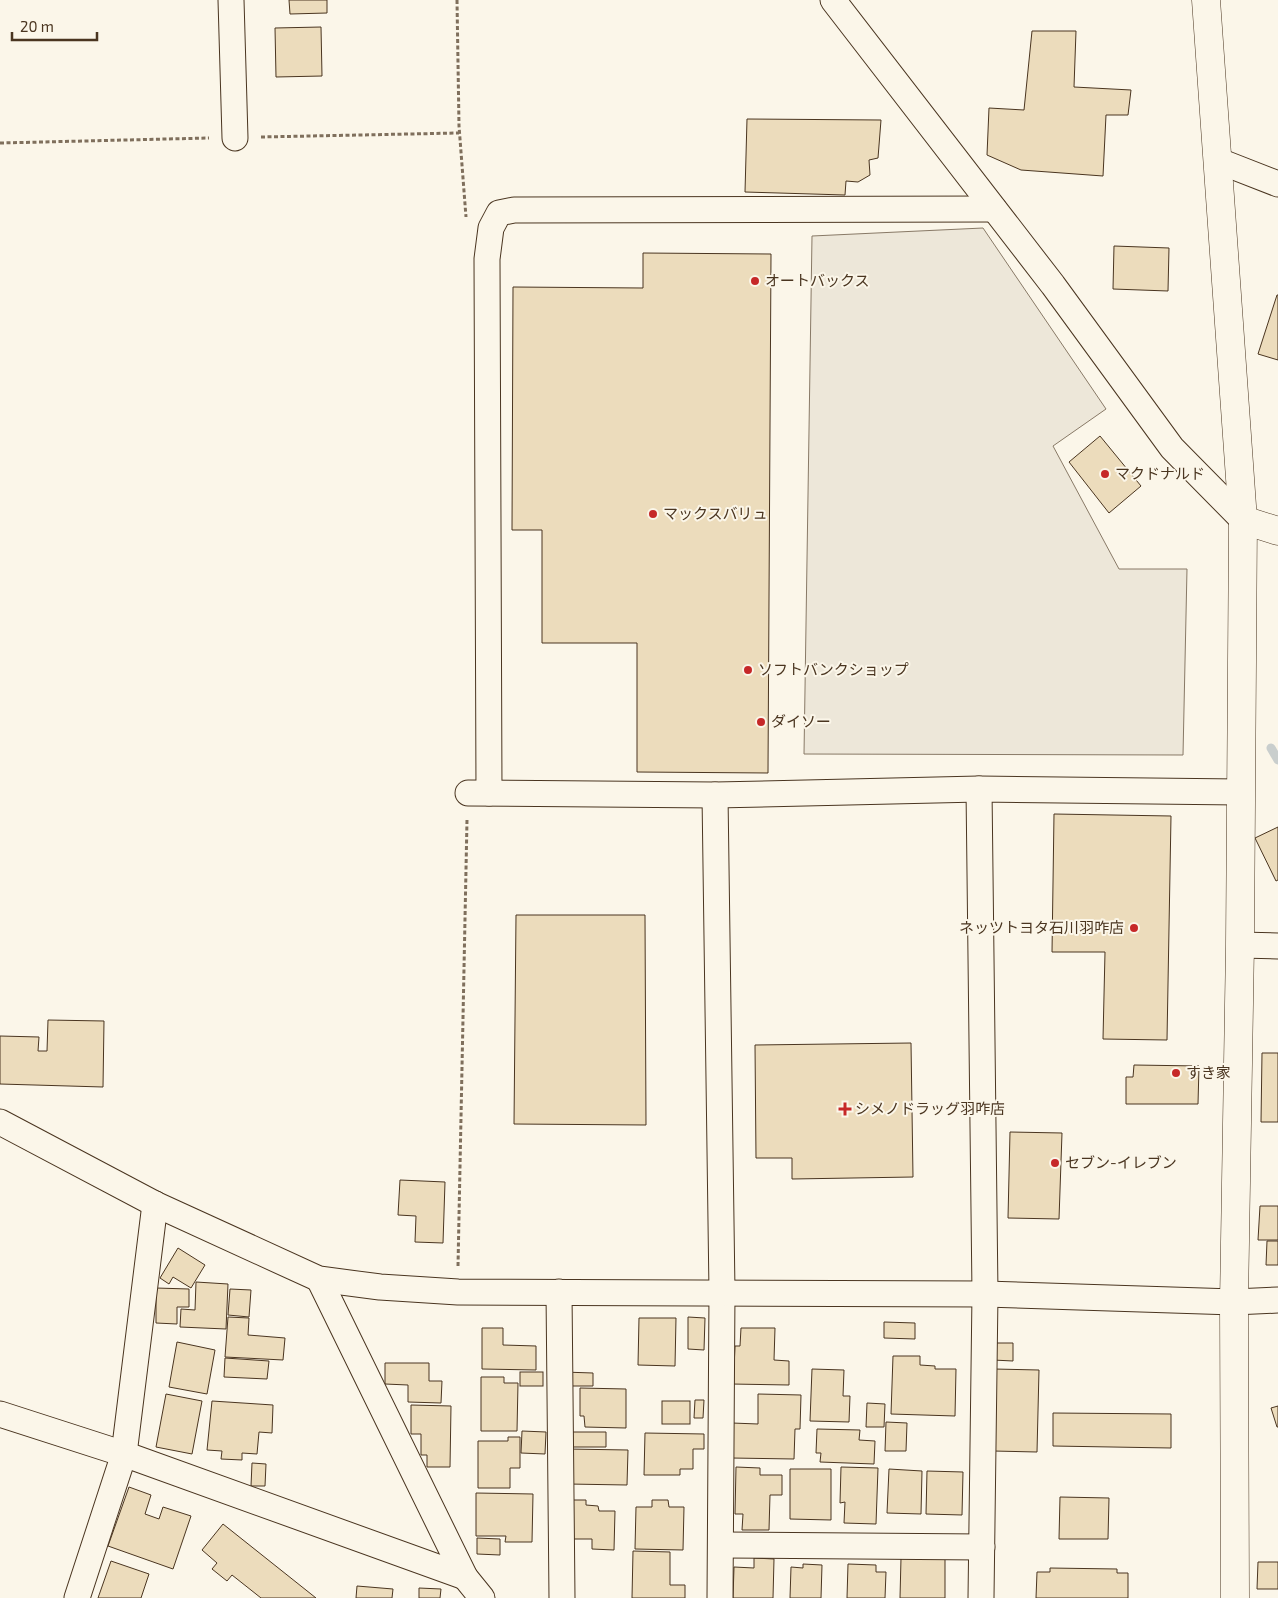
<svg xmlns="http://www.w3.org/2000/svg" width="1278" height="1598" viewBox="0 0 1278 1598" font-family="'Exo 2','Noto Sans JP',sans-serif">
	<style>
		.parking { fill: #ede7d9; stroke: #887966 }
		.lines { fill: none; stroke-linecap: round; stroke-linejoin: round }
		.stream { stroke: #c9cecd; stroke-width: 9 }
		.building { fill: #ecdcbc; stroke: #4a3520 }
		.street-casing { stroke: #4a3520; stroke-width: 27 }
		.secondary-casing { stroke: #4a3520; stroke-width: 29 }
		.path { stroke: #7f6f5c; stroke-width: 3; stroke-dasharray: 4 2.5; stroke-linecap: butt }
		.street { stroke: #fbf6e9; stroke-width: 25 }
		.secondary { stroke: #fbf6e9; stroke-width: 28 }
		.poi-dot { fill: #c62828; stroke: #fbf6e9; stroke-width: 2 }
		.labels { text-anchor: middle; stroke-width: 4; stroke-linejoin: round; paint-order: stroke }
		.poi-label { font-size: 15px; fill: #4a3520; stroke: #fbf6e9; text-anchor: start }
	</style>
	<rect width="100%" height="100%" fill="#fbf6e9"/>
	<polygon class="parking" points="983,228 1106,409 1053,446 1119,569 1187,569 1183,755 804,754 812,236"/>
	<g class="lines">
		<polyline class="stream" points="1271,748 1278,760"/>
	</g>
	<g class="building">
		<polygon points="289,0 327,0 327,13 290,14"/>
		<polygon points="321,27 322,76 276,77 275,28"/>
		<polygon points="1032,31 1076,31 1074,87 1131,90 1128,115 1106,115 1103,176 1021,170 987,155 989,108 1024,110"/>
		<polygon points="747,119 881,120 878,158 869,160 870,175 858,182 846,181 845,195 745,192"/>
		<polygon points="1114,246 1169,248 1168,291 1113,289"/>
		<polygon points="643,253 771,254 768,773 637,772 637,643 542,643 542,530 512,530 513,287 643,288"/>
		<polygon points="1277,295 1278,295 1278,360 1258,354"/>
		<polygon points="1100,436 1141,486 1109,513 1069,462"/>
		<polygon points="1054,814 1171,816 1167,1040 1103,1039 1105,952 1052,952"/>
		<polygon points="1278,827 1278,880 1276,881 1255,838"/>
		<polygon points="516,915 645,915 646,1125 514,1124"/>
		<polygon points="48,1020 104,1021 103,1087 0,1084 0,1036 39,1037 38,1051 47,1051"/>
		<polygon points="911,1043 913,1177 792,1179 792,1158 756,1158 755,1045"/>
		<polygon points="1262,1053 1278,1053 1278,1122 1261,1122"/>
		<polygon points="1134,1065 1199,1066 1198,1104 1126,1104 1126,1077 1133,1077"/>
		<polygon points="1010,1132 1062,1133 1059,1219 1008,1218"/>
		<polygon points="400,1180 445,1182 443,1243 415,1242 416,1216 398,1215"/>
		<polygon points="1260,1206 1278,1206 1278,1240 1258,1240"/>
		<polygon points="1267,1241 1278,1241 1278,1265 1266,1265"/>
		<polygon points="178,1248 205,1265 191,1288 173,1277 169,1284 160,1278"/>
		<polygon points="196,1282 228,1284 226,1329 180,1327 181,1309 195,1310"/>
		<polygon points="156,1288 189,1289 189,1307 177,1307 177,1324 156,1323"/>
		<polygon points="230,1289 251,1290 249,1317 228,1315"/>
		<polygon points="228,1317 249,1318 248,1335 285,1338 283,1360 225,1357"/>
		<polygon points="688,1317 705,1318 704,1350 688,1349"/>
		<polygon points="639,1318 676,1318 675,1366 638,1365"/>
		<polygon points="884,1322 915,1323 915,1339 884,1338"/>
		<polygon points="482,1328 503,1328 503,1345 536,1346 536,1370 482,1369"/>
		<polygon points="741,1328 775,1328 774,1360 789,1361 789,1385 731,1384 732,1368 734,1368 735,1346 740,1346"/>
		<polygon points="177,1342 215,1350 207,1394 169,1387"/>
		<polygon points="994,1343 1013,1343 1013,1361 993,1360"/>
		<polygon points="893,1356 920,1356 920,1365 935,1366 935,1369 956,1369 955,1416 891,1414"/>
		<polygon points="225,1358 269,1361 267,1379 224,1377"/>
		<polygon points="385,1363 429,1363 429,1381 442,1381 441,1403 408,1402 408,1385 385,1384"/>
		<polygon points="812,1369 844,1370 843,1396 850,1396 849,1422 810,1421"/>
		<polygon points="994,1369 1039,1370 1037,1452 993,1451"/>
		<rect x="520" y="1372" width="23" height="14"/>
		<polygon points="563,1372 593,1373 593,1386 563,1386"/>
		<polygon points="481,1377 504,1377 504,1383 518,1383 517,1431 481,1431"/>
		<polygon points="580,1388 626,1389 626,1428 585,1427 584,1416 580,1416"/>
		<polygon points="166,1394 202,1401 192,1454 156,1447"/>
		<polygon points="758,1394 801,1395 800,1429 795,1429 794,1459 731,1458 732,1423 758,1424"/>
		<polygon points="695,1400 704,1400 703,1418 694,1418"/>
		<polygon points="212,1401 273,1405 272,1433 259,1432 257,1454 242,1453 242,1460 221,1459 222,1451 207,1450"/>
		<rect x="662" y="1401" width="28" height="23"/>
		<polygon points="867,1403 885,1404 884,1427 866,1427"/>
		<polygon points="411,1405 451,1406 450,1467 427,1467 427,1455 421,1455 421,1434 411,1434"/>
		<polygon points="1278,1406 1278,1427 1277,1427 1271,1408"/>
		<polygon points="1053,1413 1171,1414 1171,1448 1053,1446"/>
		<polygon points="886,1422 907,1423 906,1451 885,1451"/>
		<polygon points="817,1429 860,1430 859,1440 875,1441 874,1464 820,1462 821,1453 816,1453"/>
		<polygon points="522,1431 546,1432 545,1454 521,1453"/>
		<polygon points="569,1432 606,1432 606,1447 568,1447"/>
		<polygon points="645,1433 704,1434 704,1449 693,1449 693,1469 680,1469 680,1475 644,1475"/>
		<polygon points="508,1437 520,1437 520,1468 510,1468 510,1488 478,1488 478,1441 508,1441"/>
		<polygon points="568,1449 628,1450 627,1485 568,1484"/>
		<polygon points="252,1463 266,1464 265,1486 251,1486"/>
		<polygon points="736,1467 760,1468 760,1475 782,1475 782,1495 770,1495 769,1530 742,1530 743,1514 735,1514"/>
		<polygon points="841,1467 878,1468 876,1524 844,1523 845,1502 840,1503"/>
		<polygon points="790,1469 831,1469 831,1520 790,1519"/>
		<polygon points="889,1469 922,1471 921,1514 887,1513"/>
		<polygon points="927,1471 963,1472 962,1515 926,1514"/>
		<polygon points="129,1487 151,1495 145,1514 159,1519 163,1507 191,1516 173,1569 108,1546"/>
		<polygon points="476,1493 533,1494 532,1542 505,1542 506,1536 476,1536"/>
		<polygon points="1060,1497 1109,1498 1108,1539 1059,1539"/>
		<polygon points="570,1500 586,1500 586,1505 598,1506 599,1511 615,1511 614,1550 592,1549 592,1539 569,1539"/>
		<polygon points="652,1500 668,1500 669,1507 684,1507 683,1550 635,1549 636,1507 652,1507"/>
		<polygon points="223,1524 316,1598 261,1598 232,1575 227,1581 212,1569 217,1563 202,1550"/>
		<polygon points="477,1538 500,1539 500,1555 477,1554"/>
		<polygon points="633,1551 670,1552 670,1585 685,1585 685,1598 632,1598"/>
		<polygon points="754,1558 774,1559 773,1598 733,1598 734,1567 754,1568"/>
		<polygon points="901,1558 945,1559 945,1598 900,1598"/>
		<polygon points="111,1561 149,1574 141,1598 98,1598"/>
		<polygon points="1258,1562 1278,1562 1278,1589 1257,1589"/>
		<polygon points="803,1564 822,1565 821,1598 790,1598 791,1567 803,1568"/>
		<polygon points="848,1564 876,1565 876,1572 886,1572 885,1598 847,1598"/>
		<polygon points="1050,1568 1117,1569 1117,1573 1128,1573 1128,1598 1036,1598 1037,1572 1050,1572"/>
		<polygon points="357,1586 393,1589 392,1598 356,1598"/>
		<polygon points="419,1588 441,1589 440,1598 419,1598"/>
	</g>
	<g class="lines">
		<g class="street-casing">
			<g id="street">
				<polyline points="231,0 235,138"/>
				<polyline points="833,0 1053,285 1172,448 1243,520"/>
				<polyline points="1219,161 1278,184"/>
				<polyline points="979,789 985,1294 981,1598"/>
				<polyline points="468,793 715,795 979,789 1240,792"/>
				<polyline points="489,793 487,259 491,228 499,213 514,210 994,209"/>
				<polyline points="715,795 722,1292 720,1598"/>
				<polyline points="1240,945 1278,946"/>
				<polyline points="0,1122 155,1204 319,1279 380,1287 458,1292 985,1294 1234,1302 1278,1300"/>
				<polyline points="319,1279 465,1577 482,1598"/>
				<polyline points="559,1292 562,1598"/>
				<polyline points="0,1414 124,1454 465,1577"/>
				<polyline points="722,1545 982,1547"/>
				<polyline points="77,1598 124,1454 155,1204"/>
			</g>
		</g>
		<g class="secondary-casing">
			<g id="secondary">
				<polyline points="1206,0 1243,520 1240,945 1234,1302 1235,1598"/>
				<polyline points="1243,520 1278,531"/>
			</g>
		</g>
		<g class="path">
			<polyline points="457,0 459,126 466,217"/>
			<polyline points="261,137 459,133"/>
			<polyline points="0,143 209,138"/>
			<polyline points="458,1266 467,820"/>
		</g>
		<use href="#street" class="street"/>
		<use href="#secondary" class="secondary"/>
	</g>
	<g class="poi-dot">
		<circle cx="755" cy="281" r="5"/>
		<circle cx="1105" cy="474" r="5"/>
		<circle cx="653" cy="514" r="5"/>
		<circle cx="748" cy="670" r="5"/>
		<circle cx="761" cy="722" r="5"/>
		<circle cx="1134" cy="928" r="5"/>
		<circle cx="1176" cy="1073" r="5"/>
		<path d="M842.5 1101.5h5v5h5v5h-5v5h-5v-5h-5v-5h5z"/>
		<circle cx="1055" cy="1163" r="5"/>
	</g>
	<g class="labels">
		<g class="poi-label">
			<text x="765" y="286">オートバックス</text>
			<text x="1115" y="479">マクドナルド</text>
			<text x="663" y="519">マックスバリュ</text>
			<text x="758" y="675">ソフトバンクショップ</text>
			<text x="771" y="727">ダイソー</text>
			<text x="1124" y="933" text-anchor="end">ネッツトヨタ石川羽咋店</text>
			<text x="1186" y="1078">すき家</text>
			<text x="855" y="1114">シメノドラッグ羽咋店</text>
			<text x="1065" y="1168">セブン-イレブン</text>
		</g>
	</g>
	<path d="M12 32v8h85v-8" fill="none" stroke="#4a3520" stroke-width="2.5"/>
	<text x="20" y="32" font-size="15" fill="#4a3520" stroke="#fbf6e9" stroke-width="4" paint-order="stroke">20 m</text>
</svg>
